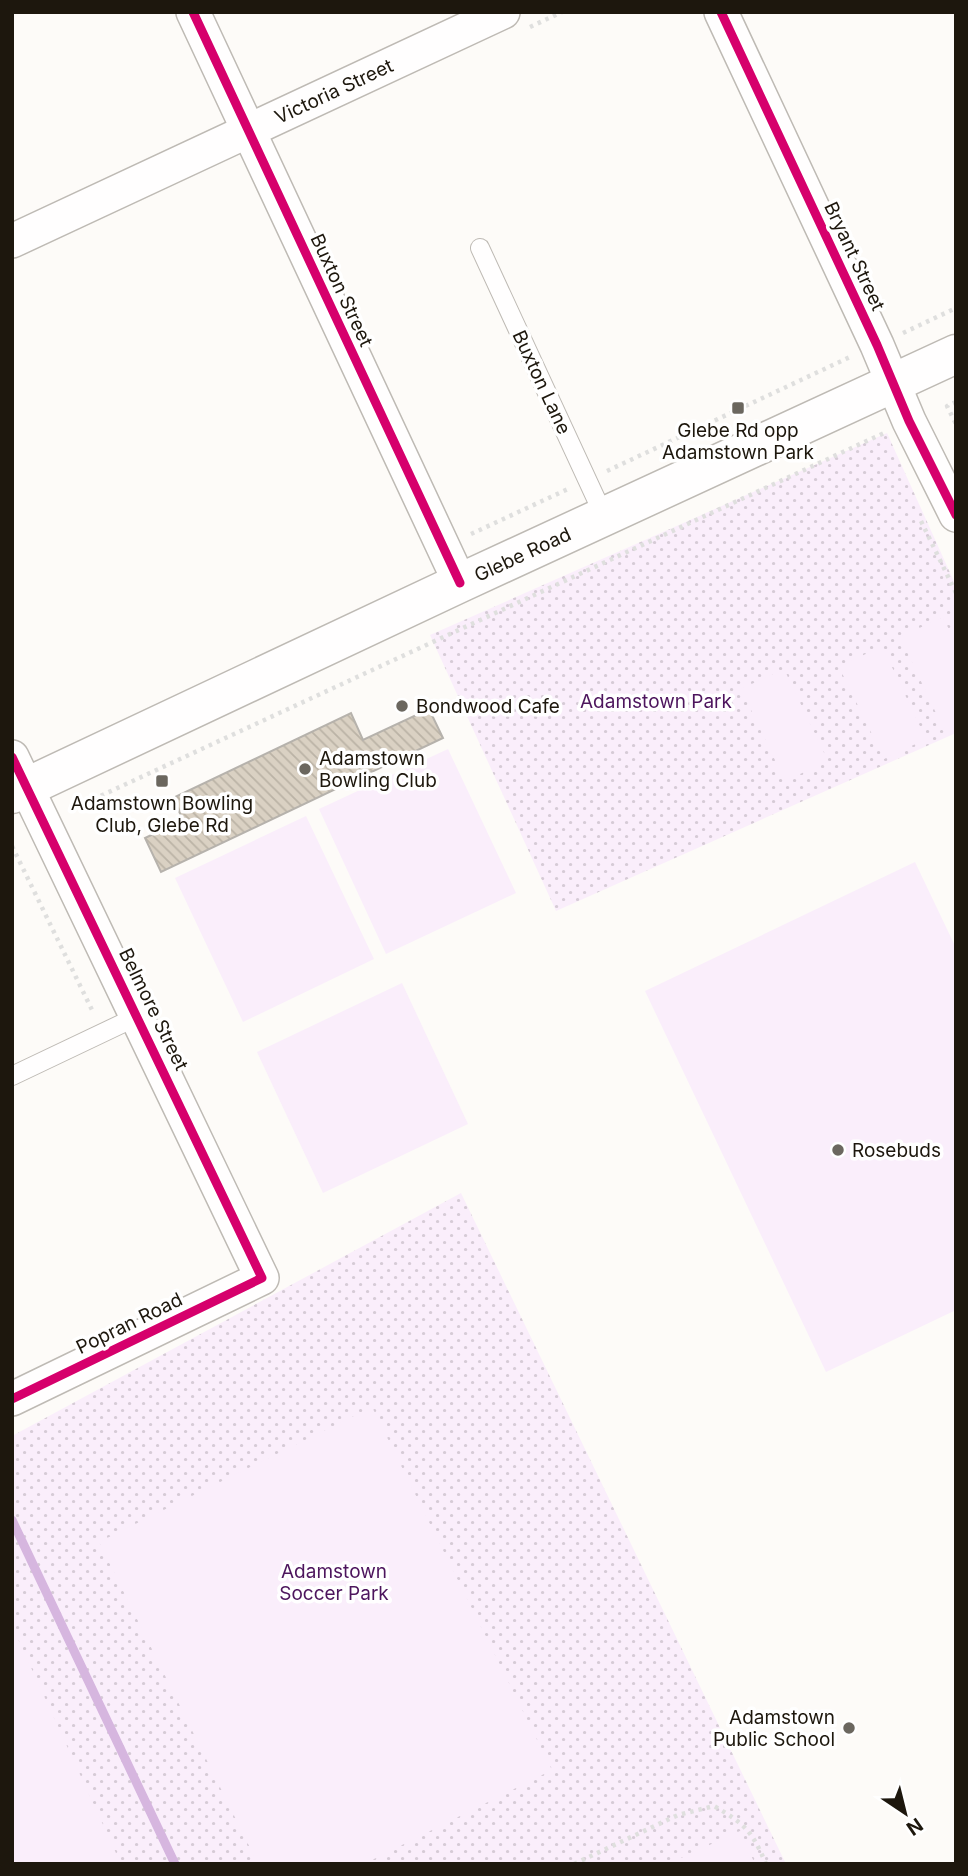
<svg xmlns="http://www.w3.org/2000/svg" width="968" height="1876" viewBox="0 0 968 1876" font-family="Inter,sans-serif">
	<style>
		.grass { fill: url(#grass-dots) }
		.pitch { fill: #faeefb }
		.lines { fill: none; stroke-linecap: round; stroke-linejoin: round }
		.stream { stroke: #d6b6df; stroke-width: 9 }
		.building { fill: url(#building-back-hatch); stroke: #b6b2ac; stroke-width: 2 }
		.lane-casing { stroke: #bebab4; stroke-width: 20 }
		.street-casing { stroke: #bebab4; stroke-width: 36 }
		.secondary-casing { stroke: #bebab4; stroke-width: 41 }
		.path { stroke: #dfdfde; stroke-width: 4.5; stroke-dasharray: 3.5 5; stroke-linecap: butt }
		.lane { stroke: #fffefe; stroke-width: 18 }
		.street { stroke: #fffefe; stroke-width: 33 }
		.secondary { stroke: #fffefe; stroke-width: 38 }
		.cycleway-casing { stroke: #fff; stroke-width: 13 }
		.cycleway { stroke: #d6006c; stroke-width: 9 }
		.poi-dot { fill: #6b675f; stroke: #fff; stroke-width: 2.5 }
		.labels { text-anchor: middle; stroke-width: 7; stroke-linejoin: round; paint-order: stroke }
		.street-label { font-size: 19px; fill: #1d170d; stroke: #fff }
		.poi-label { font-size: 19px; fill: #1d170d; stroke: #fff; text-anchor: start }
		.park-label { font-size: 19px; fill: #4d155d; stroke: #fff }
	</style>
	<defs>
		<pattern id="grass-dots" width="8" height="8" patternUnits="userSpaceOnUse" patternTransform="scale(1.75)"><rect width="8" height="8" fill="#faeefb"/><path d="M2 2h.1M6 6h.1" fill="none" stroke="#d6cbd6" stroke-width="1.8" stroke-linecap="round"/></pattern>
		<pattern id="building-back-hatch" width="6" height="6" patternUnits="userSpaceOnUse" patternTransform="scale(1.75)"><rect width="6" height="6" fill="#dad1c3"/><path d="M-1 5l2 2M0 0l6 6M5-1l2 2" fill="none" stroke="#bbb3a6"/></pattern>
	</defs>
	<rect width="100%" height="100%" fill="#fdfbf8"/>
	<g class="grass">
		<polygon points="887,433 956,586 956,733 556,911 430,635"/>
		<polygon points="461,1193 786,1864 12,1864 12,1436"/>
	</g>
	<g class="pitch">
		<polygon points="943,617 956,644 956,725 944,730 900,637"/>
		<polygon points="882,646 926,739 884,759 839,667"/>
		<polygon points="784,669 828,761 785,781 741,689"/>
		<polygon points="448,749 516,893 386,954 319,809"/>
		<polygon points="306,816 374,959 243,1022 175,878"/>
		<polygon points="915,862 956,948 956,1310 826,1372 645,991"/>
		<polygon points="402,983 468,1124 323,1193 257,1052"/>
		<polygon points="372,1407 552,1770 364,1864 258,1864 99,1542"/>
		<polygon points="12,1626 121,1864 12,1864"/>
		<polygon points="740,1831 755,1864 668,1864"/>
	</g>
	<g class="lines">
		<polyline class="stream" points="12,1520 175,1864"/>
	</g>
	<polygon class="building" points="429,709 443,738 161,872 145,838 183,820 173,798 351,713 363,740"/>
	<g class="lines">
		<g class="lane-casing">
			<g id="lane">
				<polyline points="480,248 604,516"/>
				<polyline points="12,1076 138,1016"/>
			</g>
		</g>
		<g class="street-casing">
			<g id="street">
				<polyline points="193,12 460,583"/>
				<polyline points="721,12 877,345 909,421 956,515"/>
				<path id="s1" d="M 12,241 L 503,12"/>
				<polyline points="12,757 262,1278 12,1399"/>
			</g>
		</g>
		<g class="secondary-casing">
			<g id="secondary">
				<path id="s2" d="M 12,794 L 460,583 L 956,354"/>
			</g>
		</g>
		<g class="path">
			<polyline points="530,27 562,12"/>
			<polyline points="903,333 956,308"/>
			<polyline points="956,402 947,406 956,424"/>
			<polyline points="607,471 850,357"/>
			<polyline points="921,521 956,593"/>
			<polyline points="471,534 568,489"/>
			<polyline points="70,810 884,433"/>
			<polyline points="12,846 93,1012"/>
			<path d="M 574,1864 L 678,1815 L 714,1806 C 745,1824 752,1831 766,1864"/>
		</g>
		<use href="#lane" class="lane"/>
		<use href="#street" class="street"/>
		<use href="#secondary" class="secondary"/>
		<g class="cycleway-casing">
			<g id="cycleway">
				<polyline points="193,12 460,583"/>
				<polyline points="721,12 877,345 909,421 956,515"/>
				<polyline points="12,757 262,1278 12,1399"/>
			</g>
		</g>
		<use href="#cycleway" class="cycleway"/>
	</g>
	<g class="poi-dot">
		<rect x="731" y="401" width="14" height="14" rx="3.5"/>
		<circle cx="402" cy="706" r="7"/>
		<circle cx="305" cy="769" r="7"/>
		<rect x="155" y="774" width="14" height="14" rx="3.5"/>
		<circle cx="838" cy="1150" r="7"/>
		<circle cx="849" cy="1728" r="7"/>
	</g>
	<g class="labels">
		<g class="street-label">
			<text dy="7" stroke="none"><textPath href="#s1" startOffset="355">Victoria Street</textPath></text>
			<text transform="translate(855 256) rotate(65)" y="7">Bryant Street</text>
			<text transform="translate(342 290) rotate(65)" y="7">Buxton Street</text>
			<text transform="translate(542 382) rotate(65)" y="7">Buxton Lane</text>
			<text dy="7" stroke="none"><textPath href="#s2" startOffset="564">Glebe Road</textPath></text>
			<text transform="translate(154 1009) rotate(64)" y="7">Belmore Street</text>
			<text transform="translate(129 1323) rotate(-26)" y="7">Popran Road</text>
		</g>
		<g class="poi-label">
			<text x="738" y="437" text-anchor="middle">Glebe Rd opp<tspan x="738" dy="22">Adamstown Park</tspan></text>
			<text x="416" y="713">Bondwood Cafe</text>
			<text x="319" y="765">Adamstown<tspan x="319" dy="22">Bowling Club</tspan></text>
			<text x="162" y="810" text-anchor="middle">Adamstown Bowling<tspan x="162" dy="22">Club, Glebe Rd</tspan></text>
			<text x="852" y="1157">Rosebuds</text>
			<text x="835" y="1724" text-anchor="end">Adamstown<tspan x="835" dy="22">Public School</tspan></text>
		</g>
		<g class="park-label">
			<text x="656" y="708">Adamstown Park</text>
			<text x="334" y="1578">Adamstown<tspan x="334" dy="22">Soccer Park</tspan></text>
		</g>
	</g>
	<rect width="968" height="1876" fill="none" stroke="#1d170d" stroke-width="28"/>
	<g transform="translate(905 1813) rotate(145)" stroke="#ffffff" stroke-width="5" paint-order="stroke">
	<path d="M0-5L12 26L0 18L-12 26Z" fill="#1d170d"/>
	<text y="-10" font-size="19" font-weight="bold" text-anchor="middle" fill="#1d170d">N</text>
	</g>
</svg>
